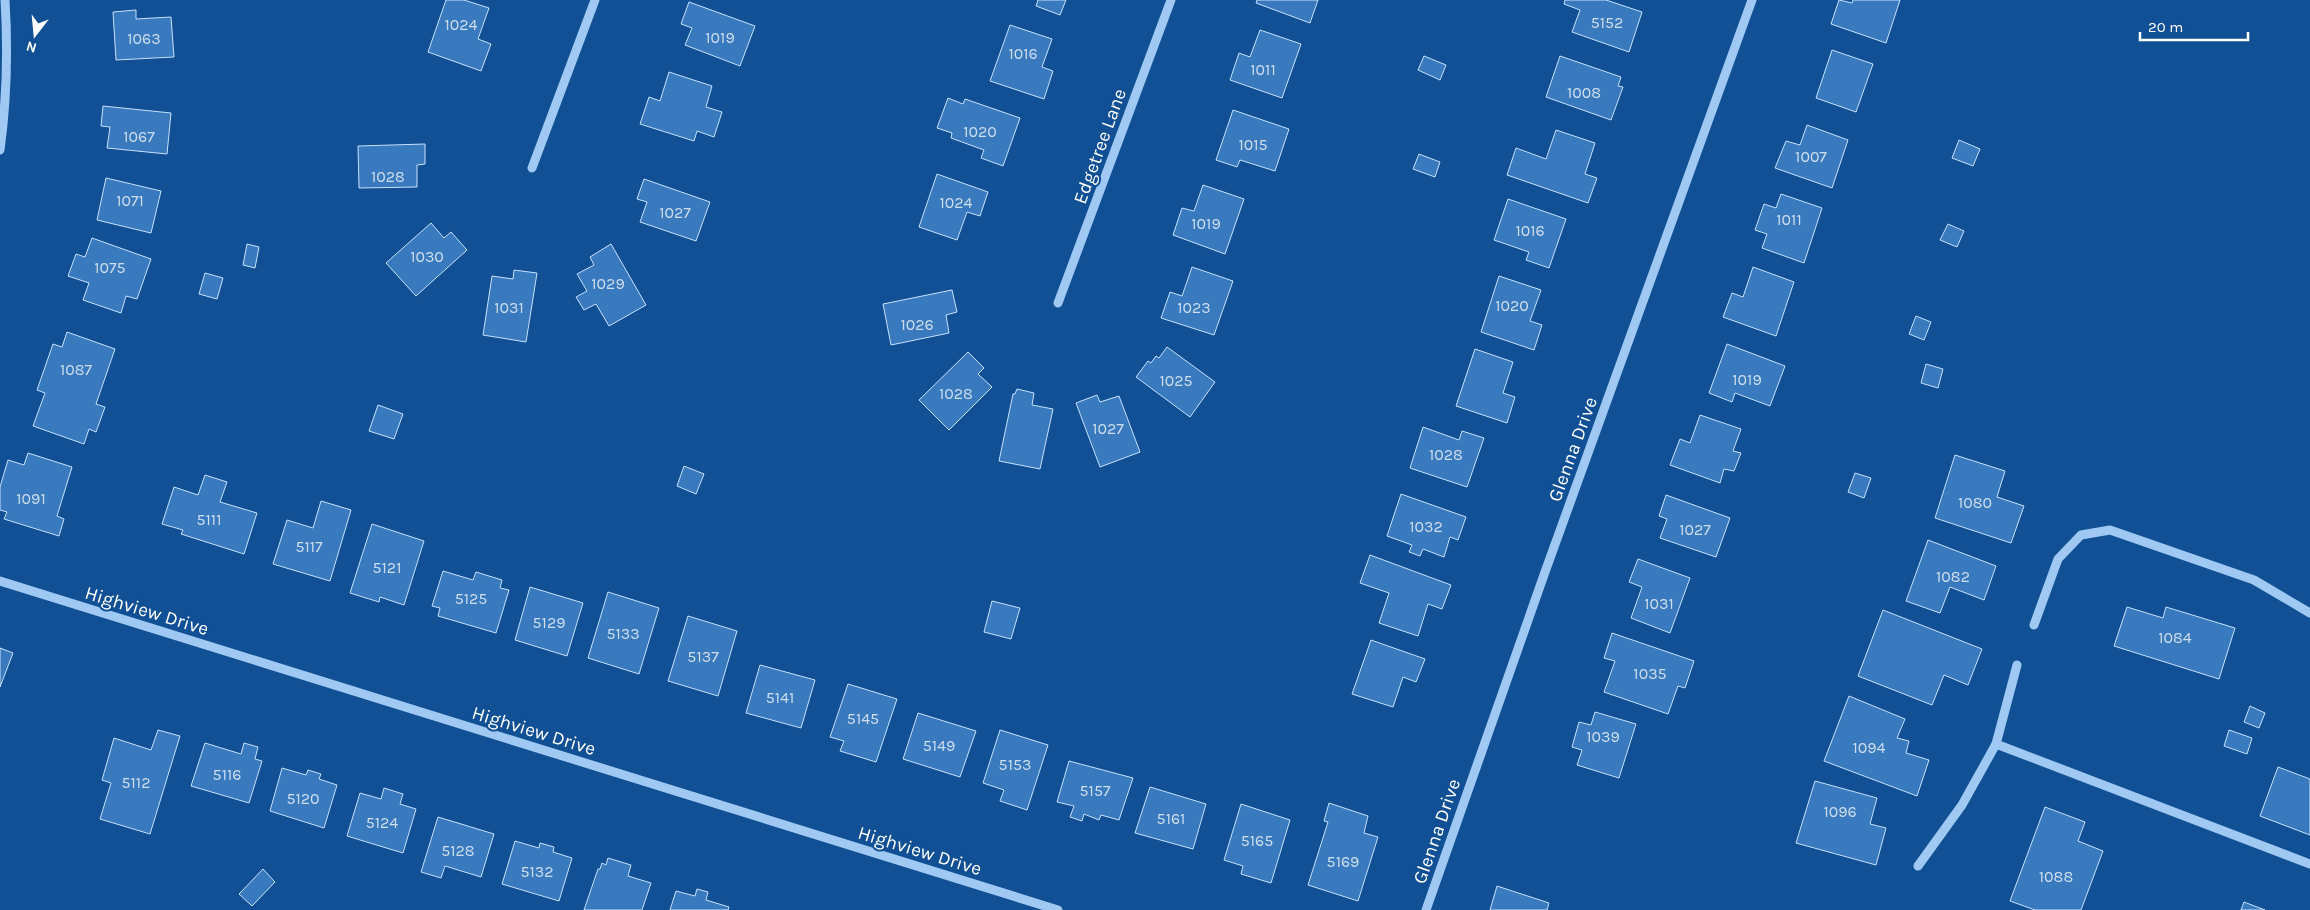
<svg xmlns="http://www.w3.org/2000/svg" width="2310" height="910" viewBox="0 0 2310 910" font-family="Karla,sans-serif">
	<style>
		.building { fill: #3979bd; stroke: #c7e2fe }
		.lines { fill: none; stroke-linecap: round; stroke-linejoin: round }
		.minor { stroke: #9fc9f3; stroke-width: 9 }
		.labels { text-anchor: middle; stroke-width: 4; stroke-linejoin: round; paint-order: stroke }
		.number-label { font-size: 16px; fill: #cedeee }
		.street-label { font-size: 19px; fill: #fff; stroke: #115095 }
	</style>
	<rect width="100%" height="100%" fill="#115095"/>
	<g class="building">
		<polygon points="446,0 464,0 489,8 478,39 491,44 481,71 428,52"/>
		<polygon points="1038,0 1066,0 1060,15 1036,6"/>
		<polygon points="1257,0 1318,0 1310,23 1256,3"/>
		<polygon points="1565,0 1606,0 1642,12 1629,52 1572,32 1580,10 1564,4"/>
		<polygon points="1839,0 1852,3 1853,0 1900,0 1886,43 1831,24"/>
		<polygon points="689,2 755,26 740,66 685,45 692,28 681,24"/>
		<polygon points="136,10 136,19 171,17 174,57 116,60 113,12"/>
		<polygon points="1010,25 1052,39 1042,67 1053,71 1044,99 990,81"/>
		<polygon points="1260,30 1301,44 1282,98 1230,80 1239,53 1250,57"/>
		<polygon points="1832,50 1873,64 1856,112 1816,98"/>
		<polygon points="1424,56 1446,65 1440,80 1418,70"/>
		<polygon points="1560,56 1621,77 1618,86 1623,87 1611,120 1546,97"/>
		<polygon points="669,72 712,86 706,107 722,112 714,137 697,131 694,141 640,124 649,97 660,101"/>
		<polygon points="948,98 963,104 965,99 1020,118 1003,166 981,158 984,150 951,138 952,133 937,128"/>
		<polygon points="103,106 171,113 167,154 107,148 110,127 101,126"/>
		<polygon points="1233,110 1289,129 1275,171 1240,160 1237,167 1216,160"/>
		<polygon points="1807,125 1848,140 1832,188 1775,168 1786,141 1800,145"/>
		<polygon points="1556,130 1595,143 1585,174 1597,178 1588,203 1507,175 1516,148 1546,159"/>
		<polygon points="1959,140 1980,149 1973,166 1952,158"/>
		<polygon points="425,144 425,164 417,165 417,187 359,188 358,146"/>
		<polygon points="1419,154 1440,162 1435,177 1413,169"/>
		<polygon points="937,174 988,192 980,216 967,212 957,240 919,227"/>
		<polygon points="106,178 161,191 151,233 97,220"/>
		<polygon points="644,179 710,202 696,241 640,222 647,202 637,199"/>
		<polygon points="1203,185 1244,199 1225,254 1173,235 1182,208 1194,211"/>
		<polygon points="1781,194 1822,208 1804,263 1762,248 1767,234 1755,230 1764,204 1776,208"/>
		<polygon points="1508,199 1566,219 1549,268 1526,260 1529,252 1494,240"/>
		<polygon points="431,223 444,238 451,232 467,250 416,296 386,263"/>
		<polygon points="1948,224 1964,231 1957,247 1940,240"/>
		<polygon points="92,238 151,259 137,299 126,296 121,313 83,300 89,283 68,276 76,254 85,257"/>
		<polygon points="247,244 259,247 255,268 243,265"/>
		<polygon points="611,244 646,305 609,326 596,304 584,310 576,297 587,291 577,274 594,265 590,257"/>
		<polygon points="1192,267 1233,281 1214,335 1161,318 1170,292 1182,296"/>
		<polygon points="1753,267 1794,282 1776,336 1723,317 1732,293 1743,297"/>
		<polygon points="514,270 537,273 526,342 483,335 492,276 513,279"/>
		<polygon points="205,273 223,278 217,299 199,294"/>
		<polygon points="1499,276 1541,290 1530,321 1542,325 1534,350 1481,332"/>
		<polygon points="952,290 957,312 946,315 949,333 891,345 883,304"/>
		<polygon points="1916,316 1931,322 1924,340 1909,334"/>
		<polygon points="67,332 115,349 96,404 105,407 96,432 89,429 84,444 33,426 45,393 37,390 53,344 62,347"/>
		<polygon points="1727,344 1785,366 1770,406 1735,393 1732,402 1709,393"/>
		<polygon points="1167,347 1215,382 1190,417 1136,377 1148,361 1151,363 1156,356 1159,358"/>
		<polygon points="1475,349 1513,362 1503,393 1515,397 1507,423 1456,406"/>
		<polygon points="968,352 984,368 978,374 992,387 949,430 919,400"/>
		<polygon points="1926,364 1943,369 1938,388 1921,383"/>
		<polygon points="1017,389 1034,393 1032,405 1053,409 1040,469 999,461 1013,394 1015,394"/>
		<polygon points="1097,395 1100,402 1119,396 1140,452 1100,467 1076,403"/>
		<polygon points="378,405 403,414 394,439 369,431"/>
		<polygon points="1700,415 1741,429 1733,451 1741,453 1734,471 1724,469 1720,483 1670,465 1680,439 1690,443"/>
		<polygon points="1423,427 1459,440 1462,431 1484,438 1467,487 1410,468"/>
		<polygon points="28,453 72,467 57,516 64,519 59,536 4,519 7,512 0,510 0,487 8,460 24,465"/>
		<polygon points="1955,455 2005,471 1997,497 2024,506 2011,543 1935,518"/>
		<polygon points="684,466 704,474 696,494 677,486"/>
		<polygon points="1855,473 1871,478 1864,498 1848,492"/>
		<polygon points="205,475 227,482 220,502 257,513 244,554 181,534 183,530 162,524 174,487 198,495"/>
		<polygon points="1401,494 1466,517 1458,540 1450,537 1444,557 1423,549 1420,556 1409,552 1412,545 1387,536"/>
		<polygon points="1666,495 1730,518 1716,557 1660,538 1667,519 1659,516"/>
		<polygon points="321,501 351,510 330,581 273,564 287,520 313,528"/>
		<polygon points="372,524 424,541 404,605 380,597 379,602 350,593"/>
		<polygon points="1928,540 1996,566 1984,600 1950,587 1940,613 1906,601"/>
		<polygon points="1370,555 1451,585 1442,609 1428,604 1418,636 1379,623 1389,593 1360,583"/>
		<polygon points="1638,559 1690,578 1670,633 1631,618 1642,587 1629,582"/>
		<polygon points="443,571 473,580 476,572 502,580 500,588 509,590 496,633 438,616 440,608 432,606"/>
		<polygon points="530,587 583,603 567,656 515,640"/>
		<polygon points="608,592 659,608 639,674 588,658"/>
		<polygon points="992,601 1020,608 1011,639 984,632"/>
		<polygon points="2127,607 2163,618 2166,607 2235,628 2219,679 2114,646"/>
		<polygon points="1883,610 1982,649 1968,685 1944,675 1932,705 1858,676"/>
		<polygon points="688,616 737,631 718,696 668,681"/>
		<polygon points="1612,633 1694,661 1685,688 1678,686 1668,714 1604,692 1615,661 1604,658"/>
		<polygon points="1371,640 1425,659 1416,682 1403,677 1393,707 1352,694"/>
		<polygon points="0,648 13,653 0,687"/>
		<polygon points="760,665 815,680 801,728 746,713"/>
		<polygon points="848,684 897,699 876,762 840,751 844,741 830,737"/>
		<polygon points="1849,696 1905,719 1897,738 1909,741 1906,753 1929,760 1917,796 1824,761"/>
		<polygon points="2250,706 2265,713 2259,728 2244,722"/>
		<polygon points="1595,712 1636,724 1619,778 1577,765 1582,750 1572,747 1579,722 1591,725"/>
		<polygon points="918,713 976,731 960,777 903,759"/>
		<polygon points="158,730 180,736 150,834 100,819 111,783 102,780 114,738 151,750"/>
		<polygon points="1000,730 1048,745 1027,810 1000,801 1004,790 983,783"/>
		<polygon points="2229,730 2252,738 2247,754 2224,746"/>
		<polygon points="205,743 241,754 244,743 258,747 255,759 262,761 249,803 191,786"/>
		<polygon points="1069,761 1133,778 1119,820 1101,815 1099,820 1084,814 1082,821 1070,817 1074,806 1057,802"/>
		<polygon points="2278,767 2310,779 2310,835 2260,816"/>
		<polygon points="282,768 306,775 308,770 321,774 319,779 337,785 324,828 270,811"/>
		<polygon points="1815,781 1877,798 1870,824 1886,828 1876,865 1796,843"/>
		<polygon points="1150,787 1206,804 1193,849 1135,833"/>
		<polygon points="384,788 403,794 400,804 416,809 403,853 347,836 360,793 381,799"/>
		<polygon points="1329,803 1368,816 1364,833 1378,837 1358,901 1308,885 1328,822 1324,821"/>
		<polygon points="1241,804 1290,820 1271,883 1241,874 1243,866 1224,860"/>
		<polygon points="2045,807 2085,822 2078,841 2103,851 2081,910 2035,910 2010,901"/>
		<polygon points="438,817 494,834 481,877 445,866 441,878 421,872"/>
		<polygon points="515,841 539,848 540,843 554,847 553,852 572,858 559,901 502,884"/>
		<polygon points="608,858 631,865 628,876 651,883 642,910 584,910 598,869 600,869 602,863 606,865"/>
		<polygon points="263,869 275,882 252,906 239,894"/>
		<polygon points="1497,886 1549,903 1547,910 1490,910"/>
		<polygon points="697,889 708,892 706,900 729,907 728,910 670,910 676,891 695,896"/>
		<polygon points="2244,902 2265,910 2241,910"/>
	</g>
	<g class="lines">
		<g class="minor">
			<path d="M 0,150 C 7,99 8,50 5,0"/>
			<polyline points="532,168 595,0"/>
			<polyline points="1058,303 1171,0"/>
			<polyline points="0,581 1058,910"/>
			<polyline points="2034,625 2058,559 2081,535 2110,530 2254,580 2310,613"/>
			<polyline points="1996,744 2310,864"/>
			<polyline points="1918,866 1962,805 1996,744 2017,665"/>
			<polyline points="1426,910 1545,572 1752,0"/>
		</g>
	</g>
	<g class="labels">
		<g class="number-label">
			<text x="1607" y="28">5152</text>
			<text x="461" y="30">1024</text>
			<text x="720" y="43">1019</text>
			<text x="144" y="44">1063</text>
			<text x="1023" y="59">1016</text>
			<text x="1263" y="75">1011</text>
			<text x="1584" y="98">1008</text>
			<text x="980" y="137">1020</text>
			<text x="139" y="142">1067</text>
			<text x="1253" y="150">1015</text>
			<text x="1811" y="162">1007</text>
			<text x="388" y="182">1028</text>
			<text x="130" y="206">1071</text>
			<text x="956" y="208">1024</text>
			<text x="675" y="218">1027</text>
			<text x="1789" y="225">1011</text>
			<text x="1206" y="229">1019</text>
			<text x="1530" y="236">1016</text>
			<text x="427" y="262">1030</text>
			<text x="110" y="273">1075</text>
			<text x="608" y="289">1029</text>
			<text x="1512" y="311">1020</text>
			<text x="509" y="313">1031</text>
			<text x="1194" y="313">1023</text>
			<text x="917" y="330">1026</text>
			<text x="76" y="375">1087</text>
			<text x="1747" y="385">1019</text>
			<text x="1176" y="386">1025</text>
			<text x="956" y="399">1028</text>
			<text x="1108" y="434">1027</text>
			<text x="1446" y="460">1028</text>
			<text x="31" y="504">1091</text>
			<text x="1975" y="508">1080</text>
			<text x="209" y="525">5111</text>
			<text x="1426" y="532">1032</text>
			<text x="1695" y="535">1027</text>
			<text x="309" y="552">5117</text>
			<text x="387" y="573">5121</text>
			<text x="1953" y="582">1082</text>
			<text x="471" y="604">5125</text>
			<text x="1659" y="609">1031</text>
			<text x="549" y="628">5129</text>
			<text x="623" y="639">5133</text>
			<text x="2175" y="643">1084</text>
			<text x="703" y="662">5137</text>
			<text x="1650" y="679">1035</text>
			<text x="780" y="703">5141</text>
			<text x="863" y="724">5145</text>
			<text x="1603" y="742">1039</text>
			<text x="939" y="751">5149</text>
			<text x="1869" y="753">1094</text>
			<text x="1015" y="770">5153</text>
			<text x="227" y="780">5116</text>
			<text x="136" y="788">5112</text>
			<text x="1095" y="796">5157</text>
			<text x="303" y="804">5120</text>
			<text x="1840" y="817">1096</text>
			<text x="1171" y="824">5161</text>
			<text x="382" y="828">5124</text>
			<text x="1257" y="846">5165</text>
			<text x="458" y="856">5128</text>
			<text x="1343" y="867">5169</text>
			<text x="537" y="877">5132</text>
			<text x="2056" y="882">1088</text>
		</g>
		<g class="street-label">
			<text transform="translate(1099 146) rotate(-70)" y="7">Edgetree Lane</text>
			<text transform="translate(1572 449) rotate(-70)" y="7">Glenna Drive</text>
			<text transform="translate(147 610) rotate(17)" y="7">Highview Drive</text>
			<text transform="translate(534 730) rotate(17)" y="7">Highview Drive</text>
			<text transform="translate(1436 831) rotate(-71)" y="7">Glenna Drive</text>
			<text transform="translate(920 850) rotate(17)" y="7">Highview Drive</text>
		</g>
	</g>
	<g transform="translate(35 35) rotate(196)" stroke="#115095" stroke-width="4" paint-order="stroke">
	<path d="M0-4L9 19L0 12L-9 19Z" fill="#ffffff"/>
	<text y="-8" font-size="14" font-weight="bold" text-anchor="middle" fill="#ffffff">N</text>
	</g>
	<path d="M2140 32v8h108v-8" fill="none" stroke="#ffffff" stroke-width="2.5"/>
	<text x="2148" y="32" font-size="15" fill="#ffffff" stroke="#115095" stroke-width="4" paint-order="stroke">20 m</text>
</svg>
